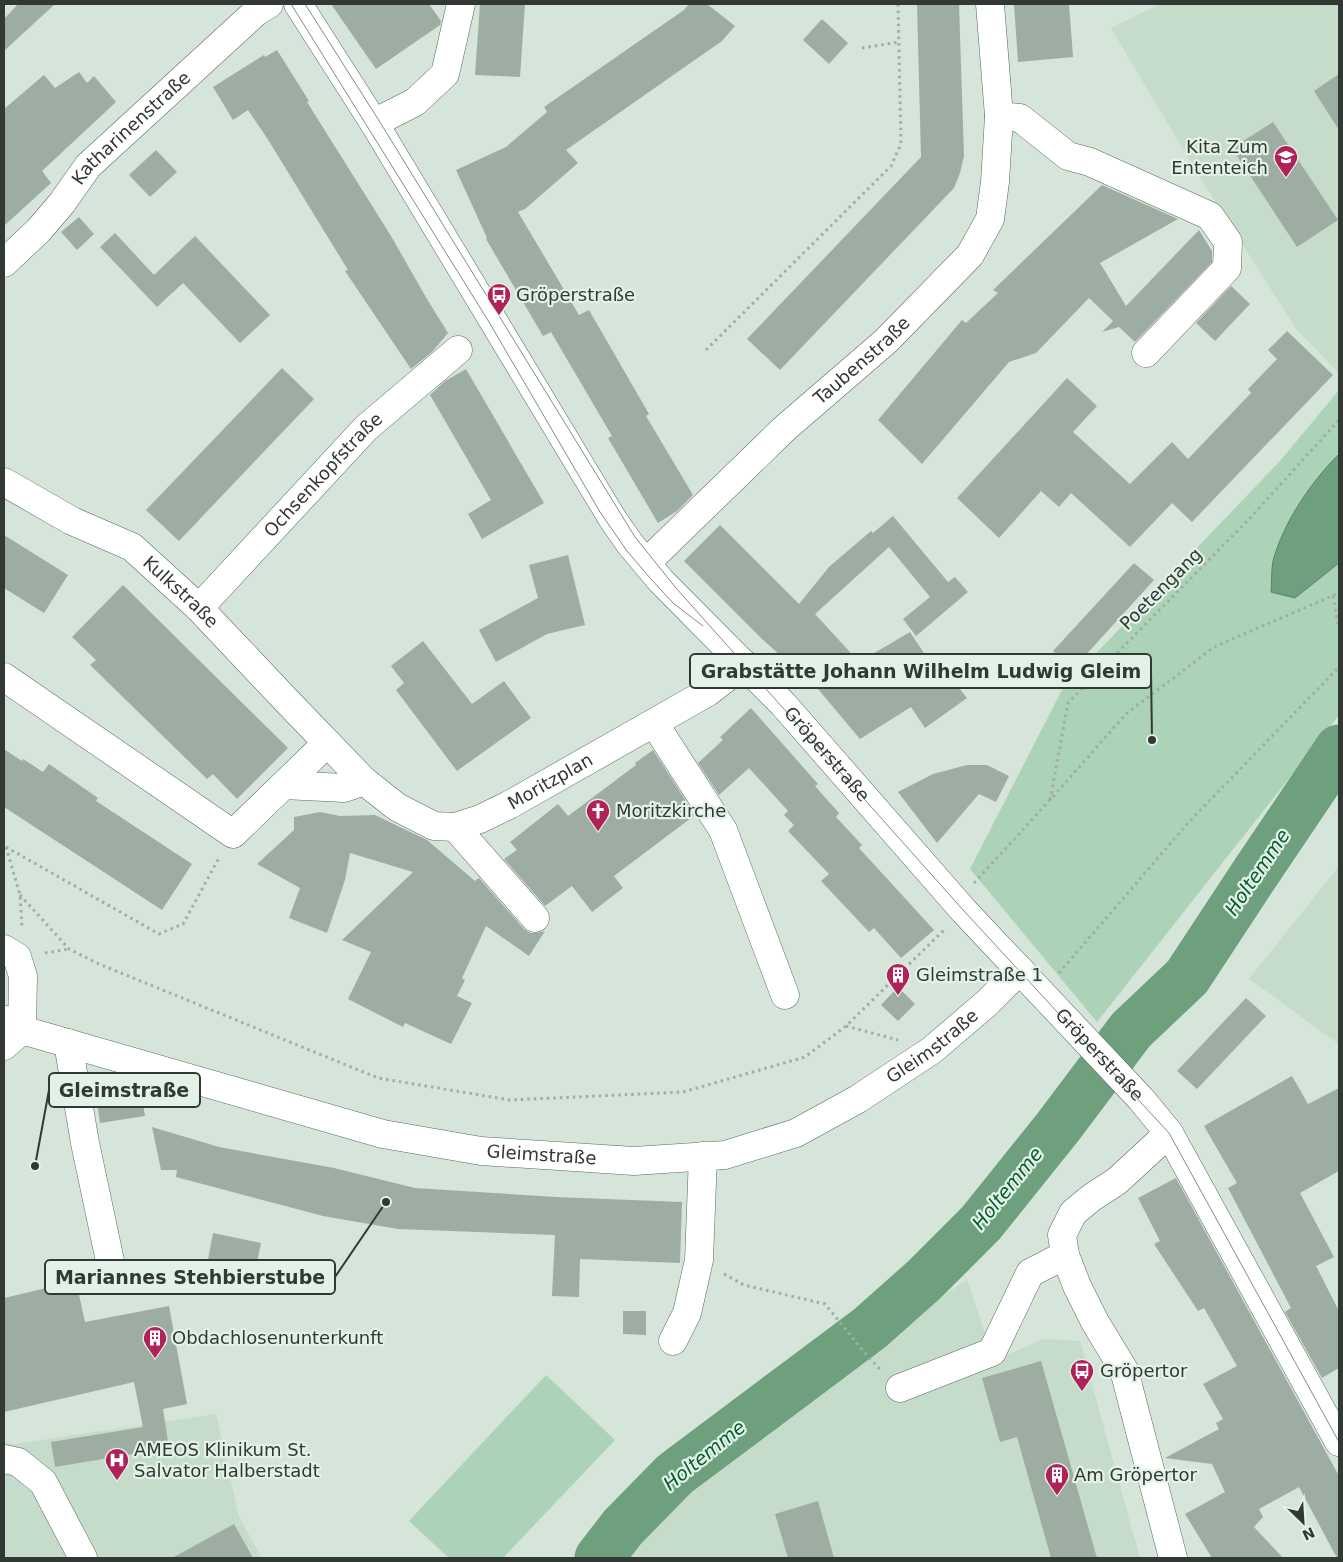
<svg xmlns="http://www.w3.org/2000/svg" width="1343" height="1562" viewBox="0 0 1343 1562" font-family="'DejaVu Sans',sans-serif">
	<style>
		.built { fill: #c5dccb }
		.green { fill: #acd3b7 }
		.water { fill: #6ea07d; stroke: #5c8167 }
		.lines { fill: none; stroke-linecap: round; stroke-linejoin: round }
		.river { stroke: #6ea07d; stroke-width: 49 }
		.building { fill: #9eada2 }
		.minor-casing { stroke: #5b695f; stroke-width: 29 }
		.path { stroke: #a1ada4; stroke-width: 3; stroke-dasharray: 2.5 4; stroke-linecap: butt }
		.minor { stroke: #fff; stroke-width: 28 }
		.tram { stroke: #818c84; stroke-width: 1 }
		.labels { text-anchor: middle; stroke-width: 4.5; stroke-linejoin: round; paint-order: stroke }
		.street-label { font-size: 18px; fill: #323834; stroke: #e2f2e6 }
		.poi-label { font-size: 18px; fill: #323834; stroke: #e2f2e6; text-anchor: start }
		.water-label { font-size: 19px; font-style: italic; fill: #055b2f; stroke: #e2f2e6 }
		.leader { fill: none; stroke: #323834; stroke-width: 2 }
		.callout-dot { fill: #323834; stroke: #e2f2e6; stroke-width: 2 }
		.callout { fill: #e2f2e6; stroke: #323834; stroke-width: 2 }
		.callout-label { font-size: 19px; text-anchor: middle; font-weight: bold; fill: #323834 }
	</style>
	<rect width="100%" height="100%" fill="#d5e5d9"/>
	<g class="built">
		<polygon points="1159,4 1339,4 1339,373 1296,329 1203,182 1111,28"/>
		<polygon points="1339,866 1339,1044 1249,979"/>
		<polygon points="967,1279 994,1361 1043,1339 1080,1341 1140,1558 615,1558 663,1505"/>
		<polygon points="216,1414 239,1517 262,1558 4,1558 4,1442 15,1444"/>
	</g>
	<g class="green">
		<polygon points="1339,390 1339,715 1097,1022 970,869 1063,688 1280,461"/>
		<polygon points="546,1375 615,1440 503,1558 449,1558 409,1521"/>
	</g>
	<path class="water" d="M 1339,454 L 1339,563 L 1295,598 L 1271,592 C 1272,582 1271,571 1273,561 C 1283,523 1311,482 1339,454 Z"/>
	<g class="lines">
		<polyline class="river" points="599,1558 623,1527 675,1474 870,1328 924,1280 981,1223 1058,1127 1131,1030 1187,977 1256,872 1339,749"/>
	</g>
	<g class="building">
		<polygon points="18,4 55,4 4,51 4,19"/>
		<polygon points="331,4 429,4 441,21 440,25 376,69"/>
		<polygon points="480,4 525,4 520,77 475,75"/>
		<polygon points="689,4 707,4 735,26 722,41 566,150 578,163 525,209 518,212 579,315 589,310 649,414 646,416 693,495 677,511 658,523 608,438 612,436 551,332 543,336 486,239 487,238 456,170 506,147 547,112 544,107 684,10"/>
		<polygon points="917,4 959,4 964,156 960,173 954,188 780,370 747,339 921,157"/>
		<polygon points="1014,4 1069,4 1073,57 1018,62"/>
		<polygon points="822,19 848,43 829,64 803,40"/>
		<polygon points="277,50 309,101 307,102 391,236 427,299 448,333 432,352 411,369 345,271 348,270 267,138 248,110 233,120 213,87 264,55 265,57"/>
		<polygon points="79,72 87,83 94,76 116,102 42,171 51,183 4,226 4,109 44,75 55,88"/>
		<polygon points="1339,74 1339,130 1314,91"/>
		<polygon points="1273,122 1338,220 1297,247 1232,148"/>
		<polygon points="156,150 177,172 150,197 129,175"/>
		<polygon points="1102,185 1178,219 1100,263 1126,306 1199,230 1212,251 1212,262 1135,342 1119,327 1102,332 1113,321 1089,298 1036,353 1009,362 922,464 878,420 962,320 966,323 998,293 993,290"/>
		<polygon points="79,217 94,234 77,250 61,232"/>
		<polygon points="115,233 154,275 195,236 270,315 240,343 183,283 157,307 100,247"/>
		<polygon points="1231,286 1250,304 1215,341 1196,323"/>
		<polygon points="1287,331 1333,375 1192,522 1172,503 1130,547 1071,493 1059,507 1041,491 999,538 957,498 1067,378 1097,406 1073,432 1130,484 1172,442 1188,459 1251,393 1248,389 1277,359 1268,350"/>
		<polygon points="282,368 314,399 179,541 146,510"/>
		<polygon points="466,369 544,503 482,539 468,514 491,500 430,395 445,381"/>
		<polygon points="893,516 948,582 955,577 968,592 916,636 903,619 930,597 889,547 815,614 859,662 910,632 945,685 953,680 967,698 925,728 911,707 860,739 818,689 762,639 684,561 720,525 799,604 829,567 871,531 873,533"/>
		<polygon points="4,535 68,575 44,613 4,588"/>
		<polygon points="568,555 585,625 547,634 496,662 479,630 538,598 529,565"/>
		<polygon points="1134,563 1154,580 1073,669 1053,651"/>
		<polygon points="123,585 288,748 237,799 213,774 207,779 90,665 96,660 72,637"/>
		<polygon points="423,641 472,704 504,681 531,718 457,771 396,690 404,683 391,666"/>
		<polygon points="751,708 818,784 815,786 839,813 836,817 862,845 859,848 934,930 901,958 874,928 869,932 821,881 829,874 788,831 794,825 784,815 788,811 749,768 719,795 698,763 723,740 720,737"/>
		<polygon points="4,749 22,761 23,759 43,772 49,764 98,798 96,801 192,864 162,910 4,807"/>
		<polygon points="653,750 695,815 614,876 623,888 592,912 572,886 545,906 504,859 517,850 510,842 558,804 568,816 636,765 635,763"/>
		<polygon points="967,765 987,765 1009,776 996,802 979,794 937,843 898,792 933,774"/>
		<polygon points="320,812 340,816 375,815 427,840 475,881 479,878 524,929 530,933 538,933 545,931 529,956 486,926 462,978 465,980 457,996 472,1003 451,1044 405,1023 403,1027 348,999 371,952 342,940 413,872 350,853 345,880 327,933 289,918 300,888 257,864 294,830 294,817"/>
		<polygon points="898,987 915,1004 898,1021 881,1005"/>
		<polygon points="1246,998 1266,1016 1197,1089 1177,1071"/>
		<polygon points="1292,1076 1308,1104 1339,1088 1339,1171 1300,1193 1334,1257 1316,1266 1339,1311 1339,1368 1322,1378 1285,1312 1291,1308 1228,1188 1237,1183 1204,1126"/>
		<polygon points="139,1081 145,1116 100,1123 95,1089"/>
		<polygon points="152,1127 219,1147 334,1168 415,1188 556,1197 682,1202 680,1263 580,1259 579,1297 552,1296 555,1235 398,1229 323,1216 176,1177 177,1170 161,1170"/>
		<polygon points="1176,1178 1339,1476 1339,1558 1337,1558 1299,1487 1259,1509 1263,1517 1254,1527 1283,1558 1212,1558 1185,1514 1225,1492 1212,1464 1165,1458 1219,1429 1216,1423 1223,1419 1203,1384 1237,1366 1204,1308 1198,1311 1154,1244 1160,1241 1138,1198"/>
		<polygon points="213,1233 261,1243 251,1290 204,1281"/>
		<polygon points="76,1281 85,1322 169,1306 187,1404 163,1409 169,1448 55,1467 51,1442 143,1427 134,1382 4,1412 4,1298"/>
		<polygon points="623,1311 646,1311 646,1335 623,1334"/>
		<polygon points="1041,1361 1097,1558 1051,1558 1017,1437 1000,1442 982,1378"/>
		<polygon points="818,1501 834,1558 788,1558 775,1514"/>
		<polygon points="234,1524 253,1558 172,1558"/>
	</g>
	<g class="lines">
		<g class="minor-casing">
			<g id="minor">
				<path id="s1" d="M 298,4 L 374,123 L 612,518 L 630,544 L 661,581 L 783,704 L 964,911 L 1141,1099 L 1169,1133 L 1339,1442"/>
				<polyline points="999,116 1020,118 1068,156 1090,162 1210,216 1228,242 1227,268 1146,353"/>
				<polyline points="374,123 415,102 445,74 461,4"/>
				<path id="s2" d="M 4,263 L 39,230 L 62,203 L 88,166 L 256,12 L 269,4"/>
				<path id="s3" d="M 4,482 L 72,521 L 132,547 L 199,608 L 285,699 L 364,781 L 397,807 L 434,826 L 455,827 L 480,819 L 509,805 L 708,692 L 744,664"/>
				<path id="s4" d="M 646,563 L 784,429 L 886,341 L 970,255 L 990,219 L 995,182 L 999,116 L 990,4"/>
				<path id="s5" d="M 199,608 L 366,428 L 458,350"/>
				<polyline points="4,677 233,834 327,743"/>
				<polyline points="654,723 723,830 785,995"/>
				<polyline points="284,785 344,788 364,781"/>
				<polyline points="455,827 535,918"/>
				<path id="s6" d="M 4,949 L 17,957 L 23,976 L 22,1030 L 383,1134 L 481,1151 L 634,1161 L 725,1155 L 796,1133 L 858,1099 L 932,1050 L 987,1003 L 1020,970"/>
				<polyline points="68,1043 85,1143 113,1275"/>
				<polyline points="4,1046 22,1030 6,1020"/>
				<polyline points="1169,1133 1117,1181 1091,1198 1073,1213 1062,1235 1065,1255 1077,1286 1095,1322 1124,1370 1173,1558"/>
				<polyline points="673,1341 687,1313 699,1260 703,1156"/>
				<polyline points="900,1388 992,1352 1030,1273 1065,1255"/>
				<polyline points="4,1459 18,1462 43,1482 83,1558"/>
			</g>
		</g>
		<g class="path">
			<polyline points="862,48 899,42"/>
			<polyline points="706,350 891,166 901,144 898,4"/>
			<polyline points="1333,596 1339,629"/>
			<polyline points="1050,800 1068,703 1252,516 1339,420"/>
			<polyline points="6,847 159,934 183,924 219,858"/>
			<polyline points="6,847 20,895 22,928"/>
			<polyline points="974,883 1050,800 1126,714 1214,647 1339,593"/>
			<polyline points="20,895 69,949 99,964 378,1078 510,1100 683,1092 805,1057 846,1026 945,929"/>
			<polyline points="45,953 69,949"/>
			<polyline points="1059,973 1188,823 1339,667"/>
			<polyline points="846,1026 898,1040"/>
			<polyline points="724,1274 744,1285 825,1304 869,1358 880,1369"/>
		</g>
		<use href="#minor" class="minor"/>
		<g class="tram">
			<polyline points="291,4 489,322 600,512 627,551 650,578 673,603 703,626"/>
			<polyline points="305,4 378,119 635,537 676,588 964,911 1169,1133 1339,1442"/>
		</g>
	</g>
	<defs>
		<g id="school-pin" transform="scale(1.25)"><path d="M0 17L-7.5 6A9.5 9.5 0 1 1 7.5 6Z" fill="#b02159" stroke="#e2f2e6"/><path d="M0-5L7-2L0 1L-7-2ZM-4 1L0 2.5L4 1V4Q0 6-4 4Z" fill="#fff"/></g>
		<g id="bus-pin" transform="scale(1.25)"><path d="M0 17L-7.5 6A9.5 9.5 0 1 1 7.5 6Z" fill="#b02159" stroke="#e2f2e6"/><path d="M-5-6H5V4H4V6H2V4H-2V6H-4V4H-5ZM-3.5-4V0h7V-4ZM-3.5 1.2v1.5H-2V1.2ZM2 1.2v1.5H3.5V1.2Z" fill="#fff"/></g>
		<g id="church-pin" transform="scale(1.25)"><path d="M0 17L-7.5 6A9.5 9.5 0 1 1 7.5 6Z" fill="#b02159" stroke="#e2f2e6"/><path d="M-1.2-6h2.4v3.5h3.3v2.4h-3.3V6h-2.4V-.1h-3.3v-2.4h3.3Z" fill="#fff"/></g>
		<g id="building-pin" transform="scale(1.25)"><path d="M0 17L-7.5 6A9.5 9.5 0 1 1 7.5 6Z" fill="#b02159" stroke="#e2f2e6"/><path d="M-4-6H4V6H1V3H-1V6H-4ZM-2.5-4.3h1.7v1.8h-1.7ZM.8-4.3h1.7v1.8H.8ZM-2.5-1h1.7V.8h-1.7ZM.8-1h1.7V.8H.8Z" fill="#fff"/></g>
		<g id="hospital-pin" transform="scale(1.25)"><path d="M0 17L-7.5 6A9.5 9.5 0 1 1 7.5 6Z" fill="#b02159" stroke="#e2f2e6"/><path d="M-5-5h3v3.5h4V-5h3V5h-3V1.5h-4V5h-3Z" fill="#fff"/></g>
	</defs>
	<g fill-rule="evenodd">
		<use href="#school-pin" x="1286" y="157"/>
		<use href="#bus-pin" x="499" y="295"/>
		<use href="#church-pin" x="598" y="811"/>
		<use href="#building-pin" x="898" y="975"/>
		<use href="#building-pin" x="155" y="1338"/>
		<use href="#bus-pin" x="1082" y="1371"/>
		<use href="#hospital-pin" x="117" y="1460"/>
		<use href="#building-pin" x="1057" y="1475"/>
	</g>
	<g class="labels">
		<g class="street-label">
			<text dy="6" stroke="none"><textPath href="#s2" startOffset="186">Katharinenstraße</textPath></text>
			<text dy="6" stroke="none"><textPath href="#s4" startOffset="296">Taubenstraße</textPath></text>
			<text dy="6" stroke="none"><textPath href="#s5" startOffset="182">Ochsenkopfstraße</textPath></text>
			<text transform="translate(1161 589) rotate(-45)" y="6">Poetengang</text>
			<text dy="6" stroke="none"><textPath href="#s3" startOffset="210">Kulkstraße</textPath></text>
			<text dy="6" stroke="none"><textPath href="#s1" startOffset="922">Gröperstraße</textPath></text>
			<text dy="6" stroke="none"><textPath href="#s3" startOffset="684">Moritzplan</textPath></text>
			<text dy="6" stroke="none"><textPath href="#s6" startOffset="1045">Gleimstraße</textPath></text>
			<text dy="6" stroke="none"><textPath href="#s1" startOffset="1328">Gröperstraße</textPath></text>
			<text dy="6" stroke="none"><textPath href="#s6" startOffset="625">Gleimstraße</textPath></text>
		</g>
		<g class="poi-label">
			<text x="1268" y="153" text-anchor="end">Kita Zum<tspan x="1268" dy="21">Ententeich</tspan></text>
			<text x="516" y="301">Gröperstraße</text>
			<text x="616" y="817">Moritzkirche</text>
			<text x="916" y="981">Gleimstraße 1</text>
			<text x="172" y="1344">Obdachlosenunterkunft</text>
			<text x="1100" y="1377">Gröpertor</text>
			<text x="134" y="1456">AMEOS Klinikum St.<tspan x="134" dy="21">Salvator Halberstadt</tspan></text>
			<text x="1074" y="1481">Am Gröpertor</text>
		</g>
		<g class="water-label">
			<text transform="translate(1257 872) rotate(-56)" y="7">Holtemme</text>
			<text transform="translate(1007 1188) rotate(-51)" y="7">Holtemme</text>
			<text transform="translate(704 1455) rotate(-39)" y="7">Holtemme</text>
		</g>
	</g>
	<path class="leader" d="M1152 740L1151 671M35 1166L49 1090M386 1202L335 1277"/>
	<g class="callout-dot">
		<circle cx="1152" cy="740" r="5"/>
		<circle cx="35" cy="1166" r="5"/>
		<circle cx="386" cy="1202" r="5"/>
	</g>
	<g class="callout">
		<rect x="690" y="654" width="461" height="34" rx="5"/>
		<rect x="49" y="1073" width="151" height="34" rx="5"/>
		<rect x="45" y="1260" width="290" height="34" rx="5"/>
	</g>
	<g class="callout-label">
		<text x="921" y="678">Grabstätte Johann Wilhelm Ludwig Gleim</text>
		<text x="124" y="1097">Gleimstraße</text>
		<text x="190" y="1284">Mariannes Stehbierstube</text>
	</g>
	<rect width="1343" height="1562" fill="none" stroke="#323834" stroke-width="10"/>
	<g transform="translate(1303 1522) rotate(155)" stroke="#e2f2e6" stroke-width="4" paint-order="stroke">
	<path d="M0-4L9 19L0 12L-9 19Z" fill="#323834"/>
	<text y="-8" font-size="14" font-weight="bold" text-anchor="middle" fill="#323834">N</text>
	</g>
</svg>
